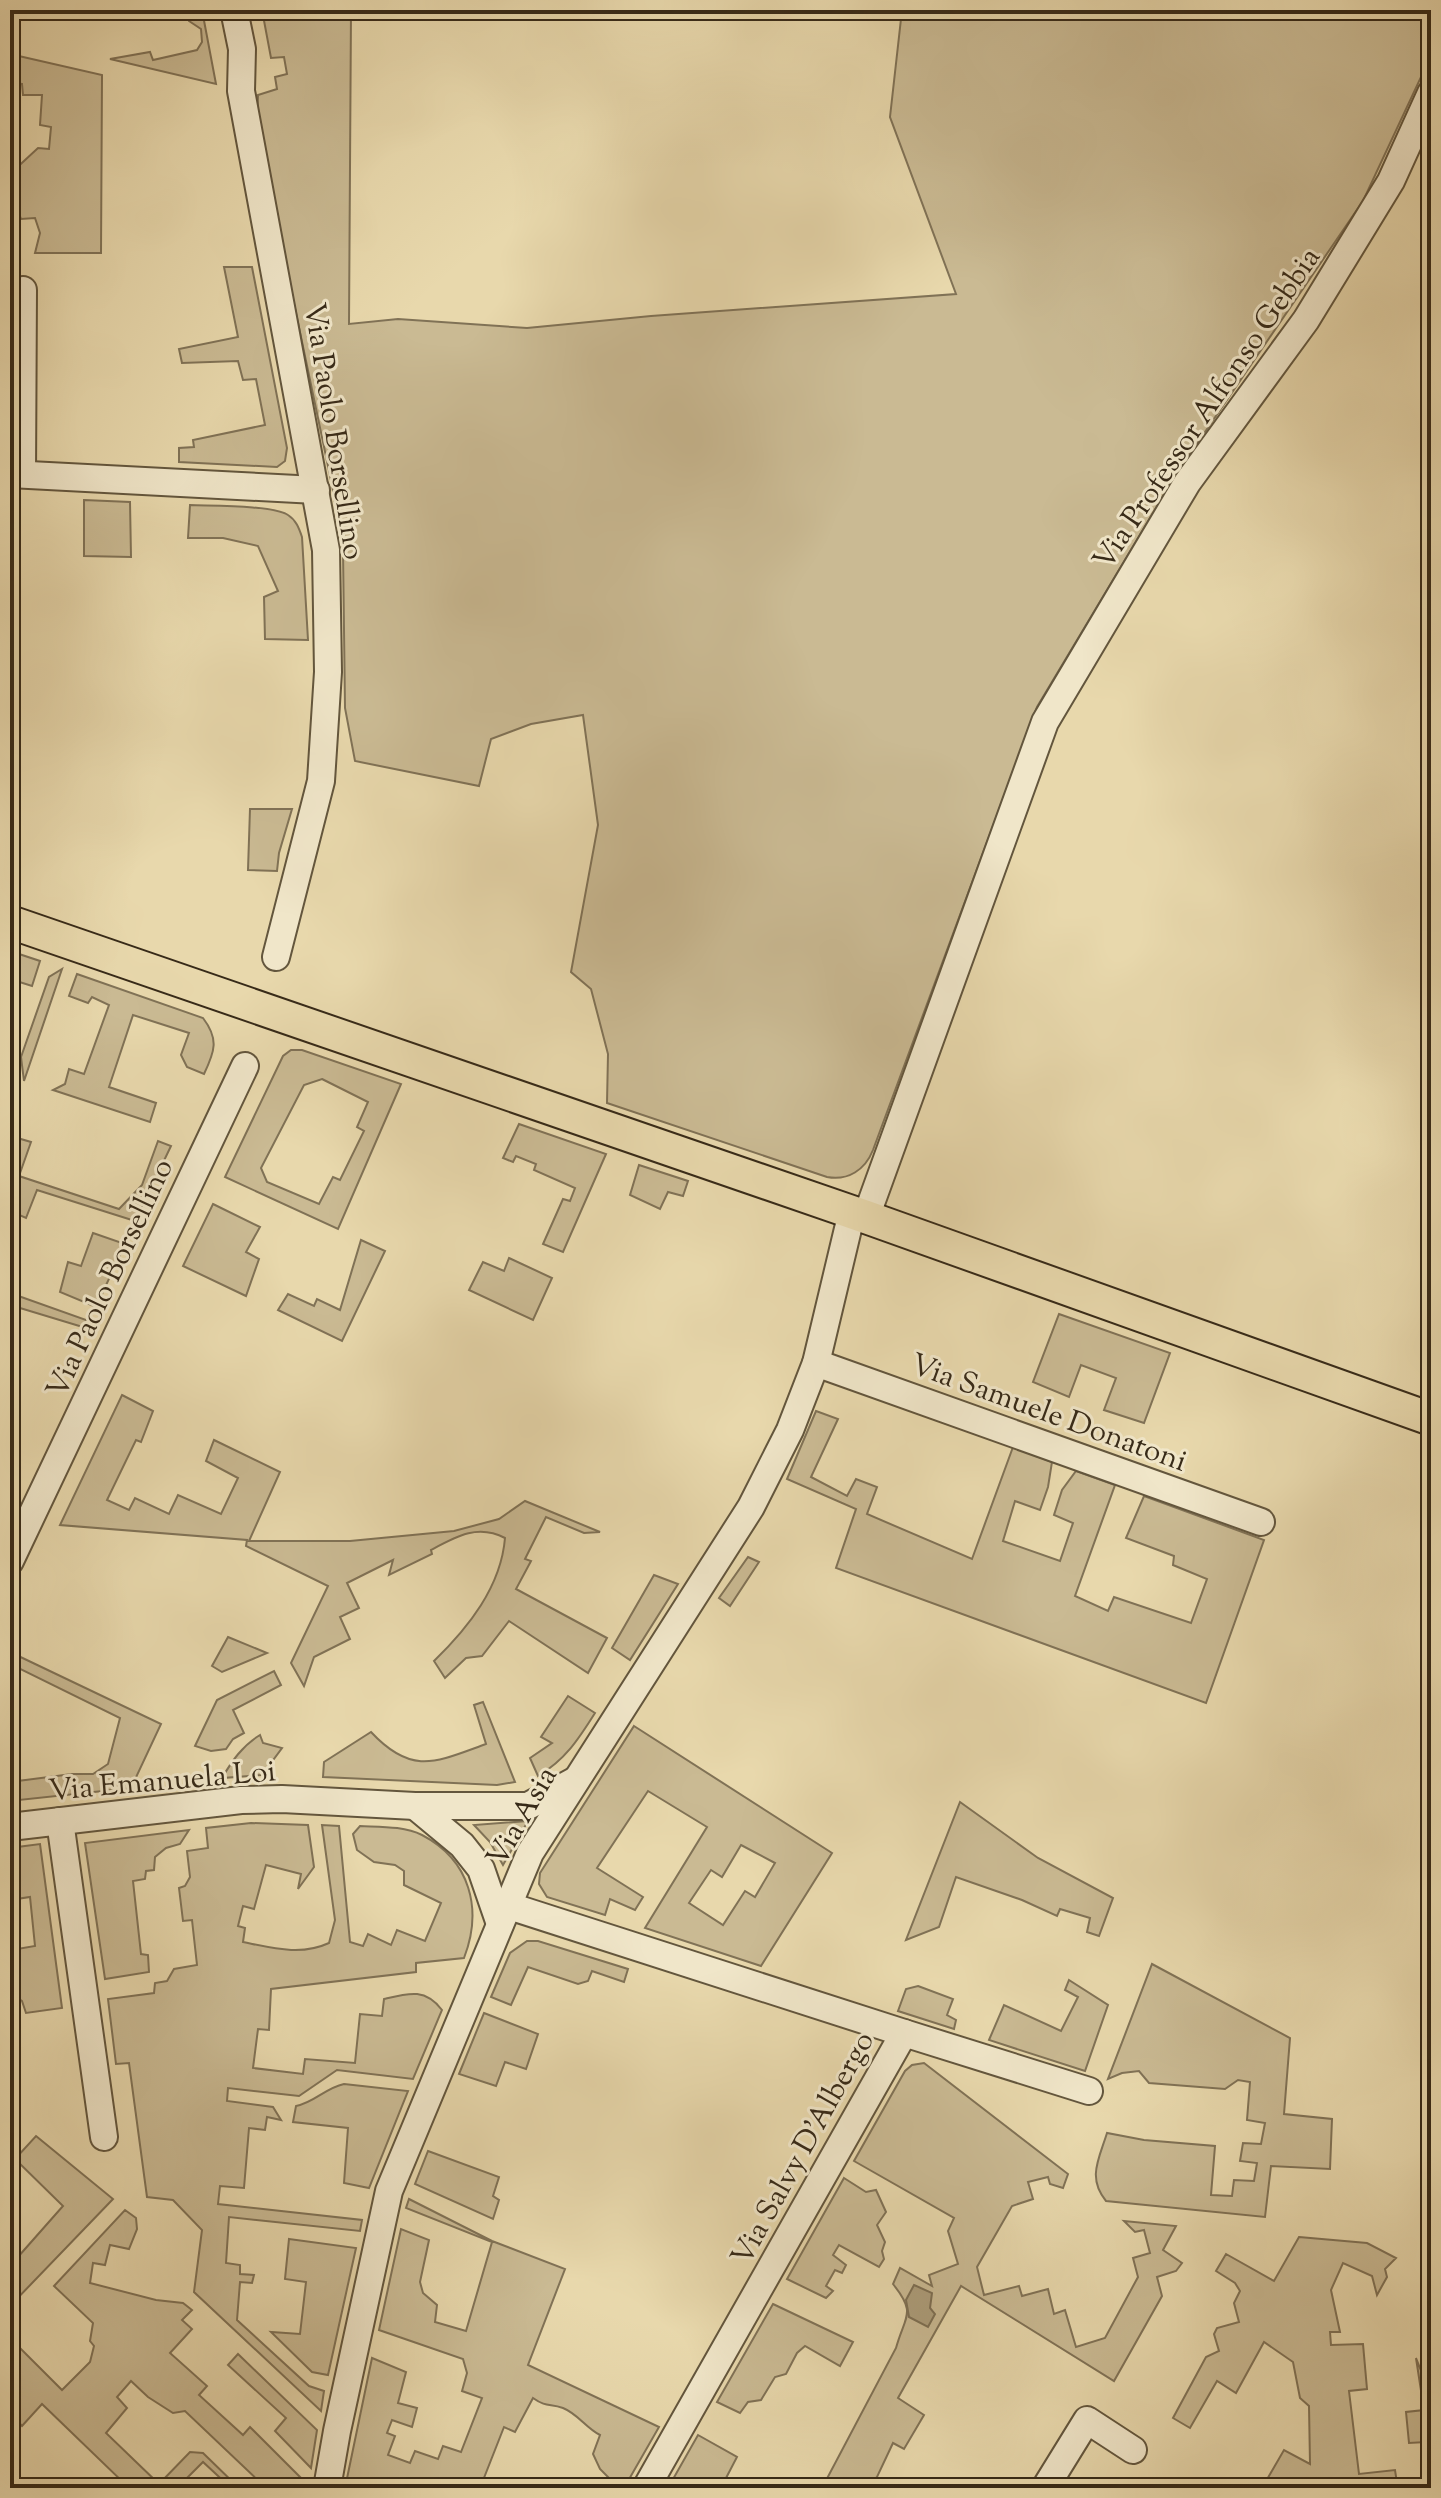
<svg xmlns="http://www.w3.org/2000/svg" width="1441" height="2498" viewBox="0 0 1441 2498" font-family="'Sorts Mill Goudy',serif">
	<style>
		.green { fill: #caba93; stroke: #807256; stroke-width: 2; fill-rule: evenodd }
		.water { fill: #ac9d7a; stroke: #7d6f53; stroke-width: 2 }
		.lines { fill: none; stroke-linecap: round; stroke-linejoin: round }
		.minor-casing { stroke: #63563d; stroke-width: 30 }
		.major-casing { stroke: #372a18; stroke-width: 36 }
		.minor { stroke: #f0e6c9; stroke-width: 26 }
		.major { stroke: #e8d8ac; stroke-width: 32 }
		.labels { text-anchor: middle; stroke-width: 6; stroke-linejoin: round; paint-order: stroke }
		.street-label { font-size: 30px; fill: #372a18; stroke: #f0e6c9 }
	</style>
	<rect width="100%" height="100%" fill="#e8d8ac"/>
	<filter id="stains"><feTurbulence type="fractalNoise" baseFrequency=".0025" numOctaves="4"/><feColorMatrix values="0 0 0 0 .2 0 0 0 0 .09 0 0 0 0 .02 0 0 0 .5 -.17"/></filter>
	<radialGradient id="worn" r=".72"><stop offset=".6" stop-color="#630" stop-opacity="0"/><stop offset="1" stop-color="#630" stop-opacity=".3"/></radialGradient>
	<g class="green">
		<polygon points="188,10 202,10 216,84 110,59 150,52 153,60 197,50 202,42 201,29 189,21"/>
		<path d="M 262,10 L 351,10 L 349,324 L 398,319 L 527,328 L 651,316 L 956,294 L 890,117 L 902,10 L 1431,10 L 1431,53 L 1429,60 L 1363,201 L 1177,473 L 1037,707 L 873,1150 C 865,1170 848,1181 827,1177 L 607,1103 L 608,1054 L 591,989 L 571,972 L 598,825 L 583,715 L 531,724 L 491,739 L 479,786 L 355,761 L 345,708 L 343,551 L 332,485 L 257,127 L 258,95 L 277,89 L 275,77 L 287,74 L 284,57 L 271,58 Z"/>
		<polygon points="10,54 102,75 101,253 35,253 40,233 35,218 21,219 10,189 10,174 38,148 49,149 51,127 40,125 42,95 23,95 22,84 10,83"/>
		<polygon points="224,267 252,267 287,448 285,461 277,467 179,462 179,448 194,447 193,440 265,425 256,379 243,380 238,361 182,363 179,349 238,337"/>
		<polygon points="84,500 130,502 131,557 84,556"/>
		<path d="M 190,505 C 211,506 273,505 288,515 C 296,520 299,528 302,537 L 308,640 L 265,639 L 264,597 L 278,591 L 258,546 L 223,538 L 188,538 Z"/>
		<polygon points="250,809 292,809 279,853 277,871 248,870"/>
		<polygon points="10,951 40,961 32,986 10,979"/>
		<polygon points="62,969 24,1081 21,1057 49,977"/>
		<path d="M 77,974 L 203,1018 C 219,1039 215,1051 204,1074 L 187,1067 L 181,1055 L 189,1033 L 133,1015 L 109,1087 L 156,1103 L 150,1122 L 53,1090 L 65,1084 L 69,1069 L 84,1074 L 109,1005 L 92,997 L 88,1003 L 69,996 Z"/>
		<path d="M 291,1050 L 302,1050 L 401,1084 L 338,1229 L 225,1177 L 283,1056 ZM 322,1079 L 368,1102 L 357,1127 L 364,1131 L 340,1180 L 333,1177 L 319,1204 L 267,1182 L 261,1168 L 304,1085 Z"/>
		<polygon points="519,1124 606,1154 563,1252 543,1244 563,1199 570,1201 575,1188 534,1170 536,1164 516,1156 513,1162 503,1158"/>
		<polygon points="10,1126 17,1127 14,1137 31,1142 19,1176 119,1209 142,1185 158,1141 171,1146 135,1221 37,1190 26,1218 15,1213 10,1225"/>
		<polygon points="639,1165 688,1181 683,1196 668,1192 660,1209 630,1195"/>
		<polygon points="213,1204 260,1227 246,1252 259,1259 246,1296 183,1266"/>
		<polygon points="93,1233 125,1244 96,1307 60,1292 68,1262 81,1266"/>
		<polygon points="361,1240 385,1251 342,1341 278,1310 288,1294 314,1306 317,1299 340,1310"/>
		<polygon points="509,1258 552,1278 533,1320 469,1290 483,1262 504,1271"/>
		<polygon points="10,1293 89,1321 86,1328 10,1305"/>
		<polygon points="1059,1314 1170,1353 1144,1423 1104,1410 1116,1378 1081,1365 1069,1397 1033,1382"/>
		<path d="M 122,1395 L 153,1411 L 141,1442 L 136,1440 L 107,1500 L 129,1510 L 135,1498 L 169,1514 L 178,1495 L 221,1514 L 238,1478 L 206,1461 L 214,1440 L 280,1472 L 249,1541 L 350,1541 L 454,1531 L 499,1519 L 525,1501 L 600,1532 L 584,1533 L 546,1517 L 525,1559 L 531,1561 L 516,1589 L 607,1638 L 588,1673 L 509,1621 L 482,1656 L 466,1658 L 445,1678 L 434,1661 C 468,1628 501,1587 505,1538 C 478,1524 457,1536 431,1550 L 432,1554 L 389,1575 L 393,1560 L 347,1583 L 359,1608 L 340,1617 L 350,1639 L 314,1657 L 304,1686 L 291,1663 L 328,1586 L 246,1546 L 247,1540 L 60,1525 Z"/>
		<polygon points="816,1411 838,1419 811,1477 847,1496 856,1479 877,1487 867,1514 972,1559 1013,1447 1052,1462 1048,1487 1040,1510 1015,1501 1003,1541 1060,1561 1073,1523 1054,1515 1062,1490 1076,1471 1115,1485 1075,1596 1108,1611 1114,1597 1191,1623 1207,1579 1173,1565 1174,1556 1126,1538 1144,1496 1264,1540 1206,1703 836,1568 856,1509 787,1479"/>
		<polygon points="748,1557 759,1562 730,1606 719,1598"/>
		<polygon points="654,1575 678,1584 630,1660 612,1648"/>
		<polygon points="228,1637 267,1653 222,1672 212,1666"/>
		<polygon points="10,1652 161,1724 131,1788 10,1801 10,1782 72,1774 93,1774 108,1764 120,1718 10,1664"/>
		<polygon points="274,1671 281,1685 233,1710 244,1733 233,1739 226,1749 211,1751 195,1746 217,1700"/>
		<path d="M 568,1696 L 595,1713 C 578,1740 565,1760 538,1776 L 530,1758 L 552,1743 L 541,1737 Z"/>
		<path d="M 483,1702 L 515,1782 L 497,1785 L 323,1777 L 324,1762 L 371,1732 C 412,1776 436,1762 486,1744 L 474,1705 Z"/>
		<path d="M 634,1726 L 832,1853 L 761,1966 L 645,1928 L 707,1827 L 648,1791 L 597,1868 L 643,1897 L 635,1910 L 610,1899 L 605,1915 L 547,1897 L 539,1884 L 540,1873 ZM 741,1845 L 775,1863 L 755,1897 L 745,1891 L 723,1925 L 689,1903 L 711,1870 L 722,1877 Z"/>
		<path d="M 260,1735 L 263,1743 L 282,1748 L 262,1775 L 222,1778 C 232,1761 242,1746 260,1735 Z"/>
		<polygon points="960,1802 1038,1858 1113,1898 1099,1936 1087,1932 1090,1918 1060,1909 1057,1916 1022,1900 956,1877 939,1927 906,1940"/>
		<polygon points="528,1821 503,1865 490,1842 474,1825"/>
		<path d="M 251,1823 L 308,1825 L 314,1867 L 298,1889 L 301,1874 L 266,1865 L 254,1909 L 243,1906 L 238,1926 L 245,1928 L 243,1942 C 273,1948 301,1956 329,1943 L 335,1920 L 322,1825 L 339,1826 L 350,1942 L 363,1946 L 368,1934 L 391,1945 L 397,1930 L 425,1941 L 441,1903 L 404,1885 L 404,1871 L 395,1865 L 374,1862 L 357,1850 L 353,1834 L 360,1826 C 380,1827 404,1826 422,1835 C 470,1860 483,1909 464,1958 L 416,1963 L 416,1972 L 271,1989 L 269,2030 L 258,2029 L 253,2068 L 303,2074 L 305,2059 L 355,2063 L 360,2014 L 382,2016 L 384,1999 C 409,1993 425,1988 442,2010 L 413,2079 L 337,2070 L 299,2096 L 228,2088 L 227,2101 L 273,2107 L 281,2120 L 267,2117 L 265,2130 L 249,2128 L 244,2188 L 220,2186 L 218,2204 L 362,2220 L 360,2231 L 229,2217 L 226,2263 L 240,2265 L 240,2274 L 254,2275 L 252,2283 L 240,2282 L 237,2320 L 309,2386 L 324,2391 L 321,2411 L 194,2292 L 202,2230 L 173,2200 L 147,2197 L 129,2063 L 116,2064 L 108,1999 L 154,1993 L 155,1983 L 167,1981 L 174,1969 L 197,1965 L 192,1920 L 183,1921 L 179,1888 L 185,1886 L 190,1877 L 187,1851 L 208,1848 L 206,1828 Z"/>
		<polygon points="189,1830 180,1844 166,1848 155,1857 154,1870 146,1871 145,1879 133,1881 141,1954 148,1955 149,1972 105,1979 85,1843"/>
		<polygon points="40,1844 62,2008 26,2013 22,2001 10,1992 10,1963 17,1962 17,1949 35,1946 30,1897 10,1900 10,1848"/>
		<polygon points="527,1941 538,1941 628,1969 624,1982 592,1971 588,1981 578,1984 528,1967 511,2005 491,1997 510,1953"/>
		<path d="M 1152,1964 L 1290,2038 L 1284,2114 L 1332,2119 L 1330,2169 L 1271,2166 L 1265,2217 L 1106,2201 C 1087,2178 1099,2159 1107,2133 L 1144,2140 L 1215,2146 L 1211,2195 L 1232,2196 L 1234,2180 L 1254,2181 L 1257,2163 L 1240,2161 L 1243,2143 L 1261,2144 L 1265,2123 L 1247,2120 L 1250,2082 L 1238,2080 L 1225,2089 L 1149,2083 L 1139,2071 L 1122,2073 L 1108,2079 Z"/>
		<polygon points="1069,1980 1108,2005 1085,2071 989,2040 1004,2005 1061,2031 1078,1997 1065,1990"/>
		<polygon points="918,1986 953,1999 947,2015 956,2020 954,2029 898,2011 906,1989"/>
		<polygon points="484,2013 538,2034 526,2069 505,2062 496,2086 459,2074"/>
		<path d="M 924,2063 L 1068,2174 L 1063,2188 L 1050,2184 L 1048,2177 L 1028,2182 L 1033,2199 L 1012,2206 L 977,2267 L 984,2295 L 1019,2286 L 1022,2296 L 1048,2289 L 1054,2314 L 1065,2310 L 1076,2347 L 1105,2338 L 1138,2277 L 1133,2258 L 1150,2253 L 1144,2230 L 1135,2232 L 1124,2221 L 1176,2226 L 1163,2250 L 1182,2263 L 1176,2271 L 1157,2277 L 1162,2296 L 1114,2381 L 961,2286 L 898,2398 L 924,2415 L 904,2449 L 893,2443 L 877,2477 L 864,2488 L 822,2488 L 896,2348 C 905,2315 917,2314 893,2284 L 900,2268 L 932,2286 L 929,2275 L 958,2264 L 948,2231 L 954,2218 L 854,2161 L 905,2071 L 912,2065 Z"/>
		<path d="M 344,2084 L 408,2091 L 369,2188 L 344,2183 L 348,2128 L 293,2122 L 296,2106 C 314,2103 325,2088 344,2084 Z"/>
		<polygon points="36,2136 113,2199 10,2306 10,2266 63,2206 15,2159"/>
		<polygon points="428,2151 499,2177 493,2196 499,2200 493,2219 415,2184"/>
		<polygon points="844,2178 866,2192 876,2190 886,2212 877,2225 885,2242 882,2251 884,2259 879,2267 839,2245 833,2255 846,2265 842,2273 835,2270 826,2286 833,2291 826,2298 787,2279"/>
		<path d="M 409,2199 L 492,2241 L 565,2269 L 528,2365 L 659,2427 L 624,2488 L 604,2488 L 609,2478 L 600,2469 L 593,2454 L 600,2435 C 586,2428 578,2414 563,2408 C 550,2403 547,2408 533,2398 L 515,2432 L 504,2427 L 480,2488 L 345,2488 L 372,2358 L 406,2372 L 398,2403 L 417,2408 L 412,2427 L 392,2420 L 387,2433 L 395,2436 L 388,2455 L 410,2463 L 415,2451 L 438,2459 L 443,2446 L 461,2452 L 482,2398 L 462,2391 L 467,2373 L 463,2359 L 379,2330 L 401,2229 L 429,2240 L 420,2282 L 423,2293 L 437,2305 L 435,2322 L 466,2331 L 492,2242 L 406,2208 Z"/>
		<polygon points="125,2210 136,2218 137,2229 129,2249 110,2245 105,2265 93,2263 90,2283 156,2300 183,2303 192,2310 182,2320 192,2329 170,2353 207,2386 199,2395 243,2435 250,2427 308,2485 308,2488 266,2488 185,2411 173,2413 148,2397 131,2381 117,2397 127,2408 106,2433 159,2484 190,2452 203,2453 239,2488 231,2488 203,2462 177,2488 122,2488 125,2484 42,2404 22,2426 10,2413 10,2357 18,2346 62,2390 90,2362 94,2346 90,2341 93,2323 54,2286"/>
		<polygon points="1299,2237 1367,2243 1396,2258 1385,2269 1387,2277 1377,2295 1372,2276 1343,2263 1331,2290 1340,2332 1330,2332 1331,2345 1363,2344 1367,2389 1349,2391 1359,2474 1395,2470 1397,2483 1431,2480 1431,2488 1262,2488 1284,2450 1310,2464 1309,2406 1300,2398 1293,2362 1264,2342 1236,2393 1217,2381 1190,2428 1173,2418 1206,2357 1219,2351 1214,2334 1217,2328 1239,2322 1234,2303 1240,2291 1235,2283 1216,2271 1226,2254 1274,2281"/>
		<polygon points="289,2239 356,2248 328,2375 312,2372 271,2332 300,2334 306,2282 285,2279"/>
		<polygon points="773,2304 853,2342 840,2366 805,2346 797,2353 786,2374 775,2377 761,2400 748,2402 740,2413 717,2402"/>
		<polygon points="238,2354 317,2430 311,2468 275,2431 286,2418 228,2365"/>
		<polygon points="1416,2358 1431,2396 1431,2479 1426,2442 1409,2443 1406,2412 1424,2410"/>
		<polygon points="698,2435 737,2457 724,2482 734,2488 668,2488"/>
	</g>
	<polygon class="water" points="914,2285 932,2293 930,2308 935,2314 928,2327 909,2317 906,2300"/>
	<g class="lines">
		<g class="minor-casing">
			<g id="minor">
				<polyline points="234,10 242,49 241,91 326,550 328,672 321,781 276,957"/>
				<polyline points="10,474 316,490"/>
				<polyline points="22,474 23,290"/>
				<polyline points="866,1217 1045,722 1187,483 1306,320 1391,181 1431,93"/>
				<polyline points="816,1363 1261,1522"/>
				<polyline points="10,1561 245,1066"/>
				<polyline points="60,1821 104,2137"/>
				<polyline points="10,1827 241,1800 282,1799 415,1806"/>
				<polyline points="509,1906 904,2033 646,2488"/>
				<polyline points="500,1924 481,1869 462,1845 415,1806 528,1806 576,1780"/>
				<polyline points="904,2033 1089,2091"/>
				<polyline points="327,2488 337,2431 389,2191 530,1853 751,1507 790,1430 816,1363 852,1212"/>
				<polyline points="1045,2488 1087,2420 1133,2450"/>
			</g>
		</g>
		<g class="major-casing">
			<polyline id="major" points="10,922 866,1217 1431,1419"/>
		</g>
		<use href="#minor" class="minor"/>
		<use href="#major" class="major"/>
	</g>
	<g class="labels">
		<g class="street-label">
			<text transform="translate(1206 408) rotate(-56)" y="10">Via Professor Alfonso Gebbia</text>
			<text transform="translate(335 431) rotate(81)" y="10">Via Paolo Borsellino</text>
			<text transform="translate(109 1278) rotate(-65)" y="10">Via Paolo Borsellino</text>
			<text transform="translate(1049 1412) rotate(20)" y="10">Via Samuele Donatoni</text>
			<text transform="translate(162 1780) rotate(-5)" y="10">Via Emanuela Loi</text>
			<text transform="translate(521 1816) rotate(-60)" y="10">Via Asia</text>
			<text transform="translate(802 2148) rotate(-61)" y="10">Via Salvy D'Albergo</text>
		</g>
	</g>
	<rect width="1441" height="2498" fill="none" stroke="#e8d8ac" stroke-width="40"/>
	<rect x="12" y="12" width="1417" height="2474" fill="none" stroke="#372a18" stroke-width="4"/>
	<rect x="20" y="20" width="1401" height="2458" fill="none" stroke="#372a18" stroke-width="2"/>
	<rect width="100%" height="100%" filter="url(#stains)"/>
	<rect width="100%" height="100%" fill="url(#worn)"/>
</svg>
